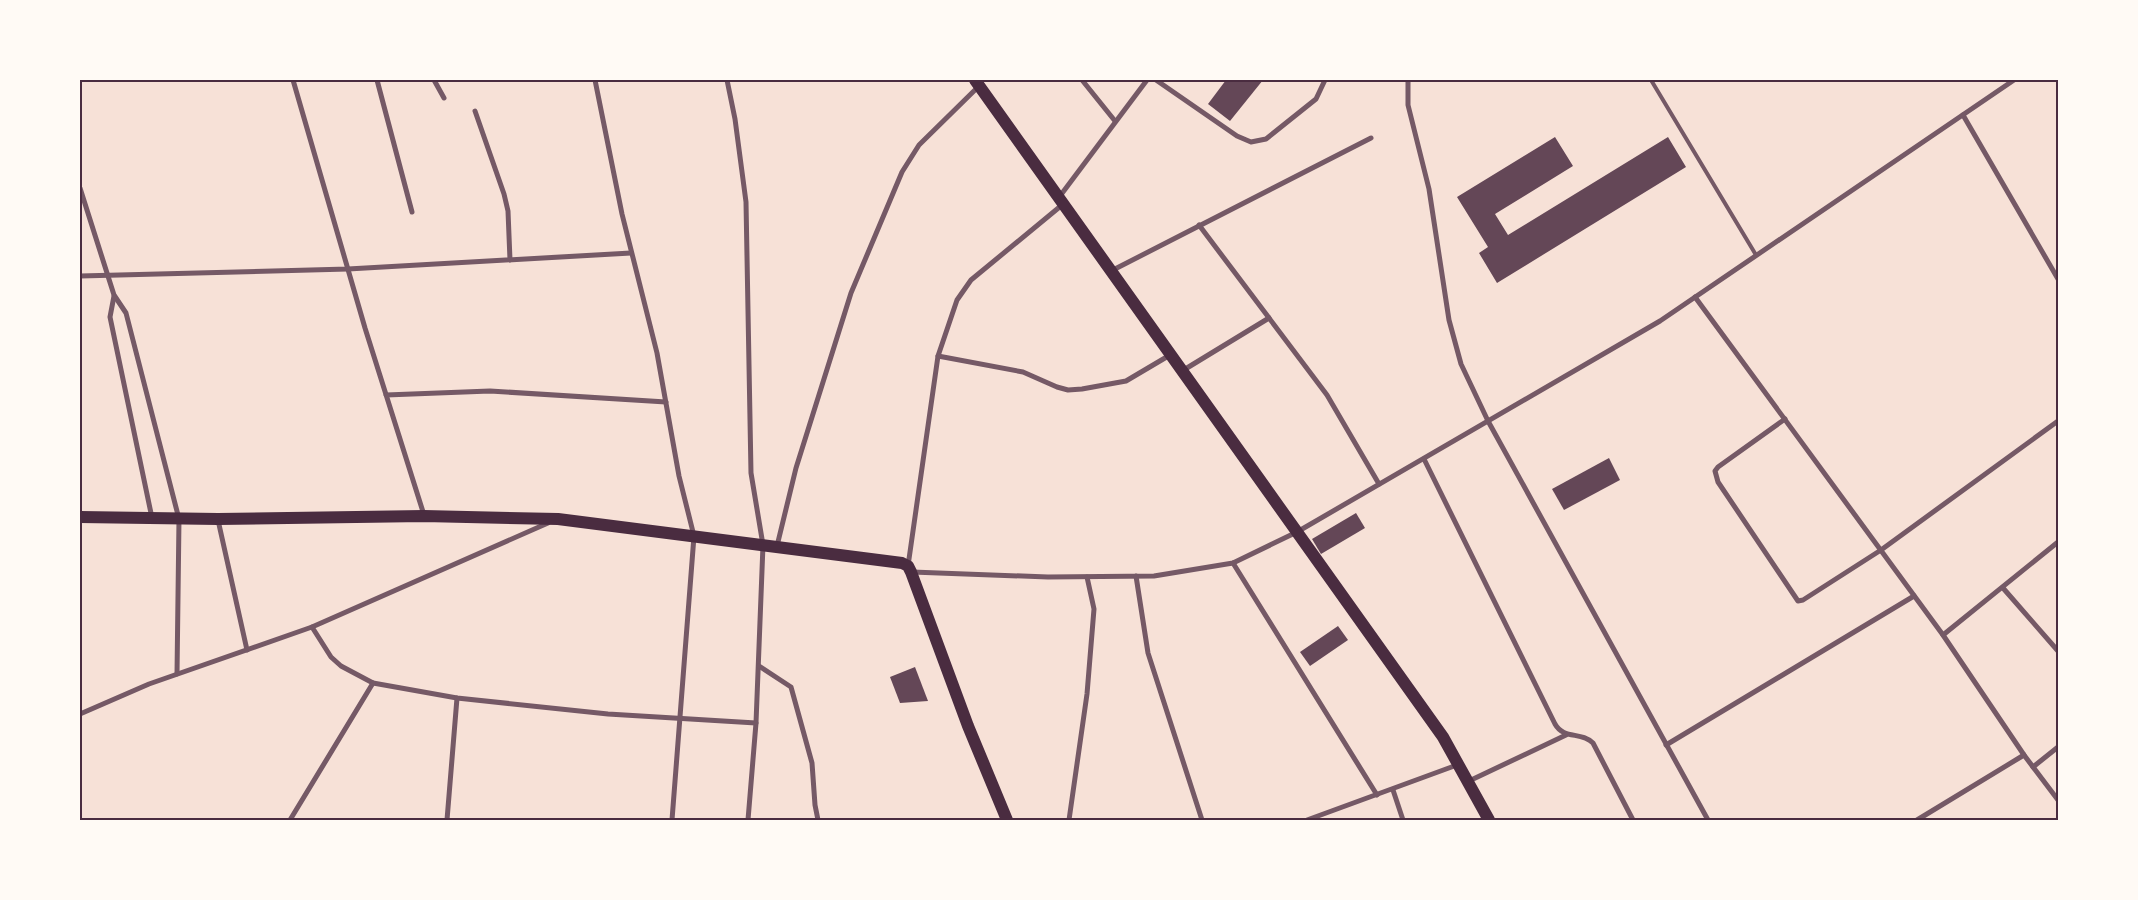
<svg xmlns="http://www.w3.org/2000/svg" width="2138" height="900" viewBox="0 0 2138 900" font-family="Jost,sans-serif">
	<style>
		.building { fill: #644757 }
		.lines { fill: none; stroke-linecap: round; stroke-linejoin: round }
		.service { stroke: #755966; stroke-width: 4 }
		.minor { stroke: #755966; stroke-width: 5 }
		.primary { stroke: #4a2c40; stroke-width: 12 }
		.neatline { fill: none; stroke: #4a2c40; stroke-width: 2 }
	</style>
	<rect width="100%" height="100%" fill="#f7e1d7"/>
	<g class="building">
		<polygon points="1226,80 1263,80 1230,121 1208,104"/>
		<polygon points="1555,137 1573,166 1495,214 1508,235 1668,137 1686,167 1497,283 1479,253 1488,247 1457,197"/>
		<polygon points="1609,458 1620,480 1564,510 1552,489"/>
		<polygon points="1356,513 1365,528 1321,554 1312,539"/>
		<polygon points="1338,626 1348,640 1310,666 1300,652"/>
		<polygon points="915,667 928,701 900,703 890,677"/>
	</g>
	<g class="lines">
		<polyline class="service" points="1651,80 1756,255"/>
		<g class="minor">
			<polyline points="293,80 365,328 424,515"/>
			<polyline points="377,80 412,212"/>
			<polyline points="434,80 444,98"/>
			<polyline points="595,80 622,214 657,353 679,476 694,536 672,820"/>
			<polyline points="727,80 735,119 746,202 751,473 763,545 756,723 748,820"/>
			<polyline points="1082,80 1115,121"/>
			<polyline points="1156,80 1237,136 1251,142 1266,139 1316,99 1325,80"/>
			<polyline points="1408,80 1408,105 1429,189 1449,320 1461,364 1488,421 1708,820"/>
			<polyline points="475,111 504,194 508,211 510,260"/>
			<polyline points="1963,115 2058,279"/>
			<polyline points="80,188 114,295 126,313 179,519 177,674"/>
			<polyline points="1060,196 1147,80"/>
			<polyline points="1199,225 1327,395 1379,484"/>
			<polyline points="1111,271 1371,138"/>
			<polyline points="80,276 348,269 631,253"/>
			<polyline points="114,296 110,317 152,518"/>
			<polyline points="1695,297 1943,635 2024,755 2058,800"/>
			<polyline points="938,356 1023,372 1057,387 1068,390 1082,389 1126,381 1170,355"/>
			<polyline points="1182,371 1269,318"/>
			<polyline points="386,395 490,391 666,402"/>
			<polyline points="1785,419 1718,467 1715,471 1718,482 1798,601 1803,600 1881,550 2058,421"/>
			<path d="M 1424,459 L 1555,724 C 1564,740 1581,731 1593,743 L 1633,820"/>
			<polyline points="218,520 247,650"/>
			<polyline points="548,523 312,627 331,657 341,666 373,683 457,698 608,714 756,723"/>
			<polyline points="777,546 796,468 851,293 902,172 919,145 979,86"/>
			<polyline points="1233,563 1377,795"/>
			<polyline points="908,566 938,356 957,300 971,280 1062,205"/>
			<polyline points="912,572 1048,577 1154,576 1233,563 1297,532 1660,321 2014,80"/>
			<polyline points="1136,576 1148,653 1202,820"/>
			<polyline points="2003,588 2058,651"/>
			<polyline points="1943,635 2058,542"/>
			<polyline points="759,666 791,687 812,763 815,805 818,820"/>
			<polyline points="80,714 149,684 312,627"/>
			<polyline points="1666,745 1914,596"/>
			<polyline points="2033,767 2058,747"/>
			<polyline points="1469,781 1566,735"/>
			<polyline points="1393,790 1403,820"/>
			<polyline points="290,820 373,683"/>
			<polyline points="447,820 457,698"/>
			<polyline points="1069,820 1087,694 1094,609 1087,577"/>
			<polyline points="1307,820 1457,765"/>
			<polyline points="1917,820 2024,755"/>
		</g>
		<g class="primary">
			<polyline points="975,80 1443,737 1489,820"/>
			<polyline points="80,517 218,519 424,516 558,519 902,563 908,566 911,572 968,726 1007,820"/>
		</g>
	</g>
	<rect width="2138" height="900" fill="none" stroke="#fffaf5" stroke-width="162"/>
	<rect x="81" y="81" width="1976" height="738" class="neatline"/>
</svg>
